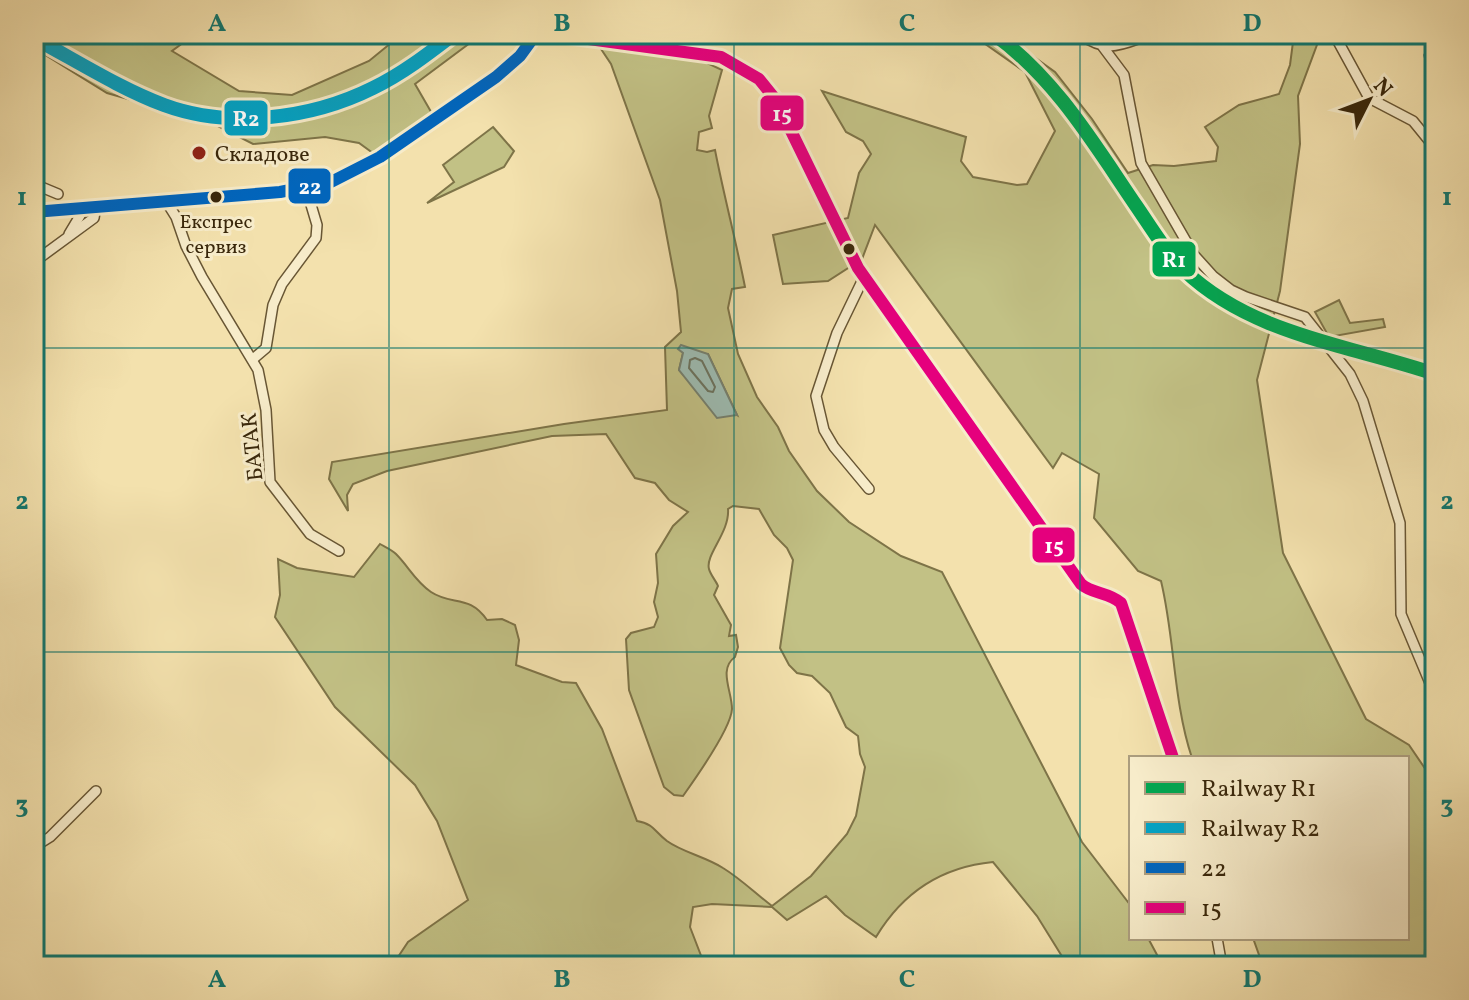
<svg xmlns="http://www.w3.org/2000/svg" width="1469" height="1000" viewBox="0 0 1469 1000" font-family="Vollkorn,serif">
	<style>
		.green { fill: #c2c185; stroke: #7e7448; stroke-width: 2; fill-rule: evenodd }
		.water { fill: #9dbcb2; stroke: #75806f; stroke-width: 2 }
		.lines { fill: none; stroke-linecap: round; stroke-linejoin: round }
		.shore { stroke: #6b725e; stroke-width: 2 }
		.stream { stroke: #75806f; stroke-width: 2 }
		.minor-casing { stroke: #685634; stroke-width: 12 }
		.major-casing { stroke: #39270b; stroke-width: 14 }
		.minor { stroke: #f7ecca; stroke-width: 9 }
		.major { stroke: #eac076; stroke-width: 11 }
		.bus-1-casing { stroke: #f7ecca; stroke-width: 18 }
		.bus-2-casing { stroke: #f7ecca; stroke-width: 18 }
		.bus-1 { stroke: #0065bd; stroke-width: 12 }
		.bus-2 { stroke: #e5007d; stroke-width: 12 }
		.rail-1-casing { stroke: #f7ecca; stroke-width: 20 }
		.rail-2-casing { stroke: #f7ecca; stroke-width: 20 }
		.rail-1 { stroke: #00a651; stroke-width: 14 }
		.rail-2 { stroke: #03a2c4; stroke-width: 14 }
		.grid { fill: none; stroke: #0f766e; stroke-width: 2; stroke-opacity: 0.55 }
		.poi-dot { fill: #8f2418; stroke: #f7ecca; stroke-width: 3 }
		.bus-dot { fill: #39270b; stroke: #f7ecca; stroke-width: 3 }
		.labels { text-anchor: middle; stroke-width: 6; stroke-linejoin: round; paint-order: stroke }
		.bus-label { font-size: 20px; fill: #39270b; stroke: #f7ecca }
		.poi-label { font-size: 22px; fill: #39270b; stroke: #f7ecca; text-anchor: start }
		.street-label { font-size: 22px; fill: #39270b; stroke: #f7ecca }
		.line-badge { stroke: #f7ecca; stroke-width: 3 }
		.badge-label { font-size: 22px; text-anchor: middle; font-weight: bold; fill: #fff }
		.neatline { fill: none; stroke: #0f766e; stroke-width: 3 }
		.grid-label { font-size: 26px; text-anchor: middle; font-weight: bold; fill: #0f766e }
	</style>
	<rect width="100%" height="100%" fill="#f3e1ad"/>
	<filter id="stains"><feTurbulence type="fractalNoise" baseFrequency=".0025" numOctaves="4"/><feColorMatrix values="0 0 0 0 .2 0 0 0 0 .09 0 0 0 0 .02 0 0 0 .5 -.17"/></filter>
	<radialGradient id="worn" r=".72"><stop offset=".6" stop-color="#630" stop-opacity="0"/><stop offset="1" stop-color="#630" stop-opacity=".3"/></radialGradient>
	<g class="green">
		<polygon points="34,34 195,34 172,51 239,91 292,95 369,61 402,34 482,34 415,84 434,117 377,156 359,143 325,137 253,144 212,123 107,93 34,48"/>
		<path d="M 618,34 L 647,34 L 643,52 L 701,60 L 722,70 L 709,116 L 712,128 L 699,132 L 697,150 L 707,152 L 715,150 C 724,196 736,241 745,287 L 732,289 L 728,308 L 738,354 L 757,397 L 778,427 L 789,451 L 817,491 L 849,522 L 901,556 L 942,572 L 1082,842 L 1131,906 L 1131,938 L 1148,938 L 1163,966 L 1068,966 L 1037,916 L 993,862 C 941,867 903,892 876,937 L 845,915 L 826,896 L 787,920 L 772,907 L 712,904 L 693,907 L 690,927 L 705,966 L 392,966 L 408,942 L 468,900 L 437,821 L 415,785 L 335,707 L 275,617 L 280,595 L 278,559 L 297,568 L 354,577 L 380,544 C 385,547 392,550 396,554 C 409,567 415,581 431,592 C 452,606 469,594 487,620 L 502,619 L 515,625 L 519,640 L 516,665 L 562,682 L 576,683 L 602,729 L 637,821 C 654,824 654,831 667,841 C 682,852 706,857 723,868 C 741,879 756,894 772,906 L 811,876 L 847,834 L 856,816 L 865,767 L 860,754 L 858,736 L 846,727 L 830,693 L 812,676 L 797,673 L 789,665 L 780,648 L 793,560 L 787,548 L 774,535 L 759,509 L 733,506 L 728,509 C 730,532 705,555 709,569 C 710,574 716,581 718,586 L 714,595 L 731,625 L 729,636 L 736,635 L 738,647 L 735,657 C 718,669 732,691 732,709 C 731,729 695,779 683,796 L 674,795 L 664,787 L 629,690 L 626,639 L 631,633 L 654,627 L 658,617 L 654,602 L 658,583 L 656,554 L 673,526 L 688,512 L 669,500 L 655,483 L 635,478 L 606,434 L 552,436 L 387,471 L 353,484 L 347,495 L 348,511 L 329,479 L 332,462 L 564,424 L 667,410 L 665,347 L 681,332 L 677,291 L 660,200 L 611,64 L 597,43 L 618,39 ZM 683,353 L 708,354 L 737,415 L 696,389 L 679,370 Z"/>
		<path d="M 971,34 L 1002,34 L 1055,72 L 1092,119 L 1128,173 L 1153,165 L 1174,166 L 1216,161 L 1218,147 L 1205,127 L 1239,105 L 1279,94 L 1290,65 L 1293,42 L 1288,34 L 1321,34 L 1298,96 L 1300,144 L 1280,291 L 1257,380 L 1283,553 L 1366,719 L 1409,745 L 1426,770 L 1430,861 L 1424,966 L 1263,966 L 1253,938 L 1407,938 L 1407,758 L 1192,758 C 1173,701 1175,639 1161,581 L 1138,571 L 1094,518 L 1099,474 L 1062,453 L 1053,468 L 875,225 L 862,259 L 828,281 L 783,284 L 773,235 L 848,218 L 859,173 L 871,154 L 863,141 L 846,132 L 822,91 L 966,137 L 961,161 L 973,177 L 1017,185 L 1027,184 L 1055,131 L 1025,72 Z"/>
		<polygon points="493,127 514,151 504,167 427,203 454,182 443,165"/>
		<polygon points="1339,300 1350,323 1383,319 1385,327 1329,337 1315,312"/>
	</g>
	<polygon class="water" points="681,345 708,354 737,415 717,418 679,370 683,353 678,349"/>
	<g class="lines">
		<polygon class="shore" points="695,358 702,361 715,387 713,392 708,391 689,368 690,360"/>
		<g class="stream">
			<polyline points="1368,34 1371,38 1382,43 1392,34"/>
			<polyline points="1435,38 1424,55 1428,68 1435,73"/>
		</g>
		<g class="minor-casing">
			<g id="minor">
				<path d="M 552,34 L 721,57 L 759,79 L 776,100 L 858,268 L 1081,584 C 1092,594 1109,592 1121,603 L 1173,758"/>
				<path d="M 1080,34 C 1108,55 1122,44 1152,34"/>
				<polyline points="1334,34 1369,98 1413,121 1435,148"/>
				<polyline points="1103,47 1124,75 1141,163 1194,255 1213,276 1231,290 1246,297 1305,317 1350,374 1363,401 1400,523 1401,614 1435,695"/>
				<polyline points="34,184 58,194"/>
				<polyline points="166,201 176,217 186,246 202,277 258,370 266,410 270,482 310,534 339,551"/>
				<polyline points="69,234 81,214 83,207"/>
				<polyline points="34,262 94,218 96,206"/>
				<polyline points="864,277 837,333 816,396 824,430 834,447 869,489"/>
				<polyline points="253,359 266,348 273,305 282,284 316,238 317,225 306,188"/>
				<polyline points="34,847 50,837 96,791"/>
				<polyline points="1217,938 1222,966"/>
				<polyline points="982,966 998,961"/>
			</g>
		</g>
		<g class="major-casing">
			<polyline id="major" points="34,212 280,192 331,182 380,157 496,77 520,56 536,34"/>
		</g>
		<use href="#minor" class="minor"/>
		<use href="#major" class="major"/>
		<g class="bus-1-casing">
			<polyline id="bus-1" points="34,212 280,192 331,182 380,157 496,77 520,56 536,34"/>
		</g>
		<g class="bus-2-casing">
			<path id="bus-2" d="M 552,34 L 721,57 L 759,79 L 776,100 L 858,268 L 1081,584 C 1092,594 1109,592 1121,603 L 1173,758"/>
		</g>
		<use href="#bus-1" class="bus-1"/>
		<use href="#bus-2" class="bus-2"/>
		<g class="rail-1-casing">
			<path id="rail-1" d="M 994,34 C 1056,79 1094,144 1137,207 C 1152,229 1165,251 1184,270 C 1252,335 1350,345 1435,374"/>
		</g>
		<g class="rail-2-casing">
			<path id="rail-2" d="M 34,38 C 77,61 119,88 164,105 C 229,129 311,119 373,88 C 402,74 428,54 454,34"/>
		</g>
		<use href="#rail-1" class="rail-1"/>
		<use href="#rail-2" class="rail-2"/>
	</g>
	<path class="grid" d="M 389,34 L 389,966M 734,34 L 734,966M 1080,34 L 1080,966M 34,348 L 1435,348M 34,652 L 1435,652"/>
	<circle class="poi-dot" cx="199" cy="153" r="8"/>
	<g class="bus-dot">
		<circle cx="216" cy="197" r="7"/>
		<circle cx="849" cy="249" r="7"/>
	</g>
	<g class="labels">
		<g class="bus-label">
			<text x="216" y="228">Експрес<tspan x="216" dy="25">сервиз</tspan></text>
		</g>
		<g class="poi-label">
			<text x="215" y="161">Складове</text>
		</g>
		<g class="street-label">
			<text transform="translate(251 447) rotate(-96)" y="8">БАТАК</text>
		</g>
	</g>
	<g class="line-badge">
		<rect x="759" y="94" width="46" height="38" rx="8" fill="#e5007d"/>
		<rect x="223" y="99" width="46" height="38" rx="8" fill="#03a2c4"/>
		<rect x="287" y="167" width="45" height="38" rx="8" fill="#0065bd"/>
		<rect x="1151" y="240" width="46" height="38" rx="8" fill="#00a651"/>
		<rect x="1031" y="526" width="45" height="38" rx="8" fill="#e5007d"/>
	</g>
	<g class="badge-label">
		<text x="782" y="121">15</text>
		<text x="246" y="126">R2</text>
		<text x="310" y="194">22</text>
		<text x="1174" y="267">R1</text>
		<text x="1054" y="553">15</text>
	</g>
	<rect width="1469" height="1000" fill="none" stroke="#f3e1ad" stroke-width="88"/>
	<rect x="1129" y="756" width="280" height="184" fill="#f7ecca" stroke="#ab9d7e" stroke-width="2"/>
	<rect x="1145" y="782" width="40" height="12" fill="#00a651" stroke="#ab9d7e" stroke-width="2"/>
	<text x="1201" y="796" font-size="24" fill="#39270b">Railway R1</text>
	<rect x="1145" y="822" width="40" height="12" fill="#03a2c4" stroke="#ab9d7e" stroke-width="2"/>
	<text x="1201" y="836" font-size="24" fill="#39270b">Railway R2</text>
	<rect x="1145" y="862" width="40" height="12" fill="#0065bd" stroke="#ab9d7e" stroke-width="2"/>
	<text x="1201" y="876" font-size="24" fill="#39270b">22</text>
	<rect x="1145" y="902" width="40" height="12" fill="#e5007d" stroke="#ab9d7e" stroke-width="2"/>
	<text x="1201" y="916" font-size="24" fill="#39270b">15</text>
	<g transform="translate(1369 100) rotate(48)" stroke="#f7ecca" stroke-width="6" paint-order="stroke">
	<path d="M0-6L14 30L0 20L-14 30Z" fill="#39270b"/>
	<text y="-12" font-size="22" font-weight="bold" text-anchor="middle" fill="#39270b">N</text>
	</g>
	<rect x="44" y="44" width="1381" height="912" class="neatline"/>
	<g class="grid-label">
		<text x="217" y="31">A</text>
		<text x="562" y="31">B</text>
		<text x="907" y="31">C</text>
		<text x="1252" y="31">D</text>
		<text x="22" y="205">1</text>
		<text x="1447" y="205">1</text>
		<text x="22" y="509">2</text>
		<text x="1447" y="509">2</text>
		<text x="22" y="813">3</text>
		<text x="1447" y="813">3</text>
		<text x="217" y="987">A</text>
		<text x="562" y="987">B</text>
		<text x="907" y="987">C</text>
		<text x="1252" y="987">D</text>
	</g>
	<rect width="100%" height="100%" filter="url(#stains)"/>
	<rect width="100%" height="100%" fill="url(#worn)"/>
</svg>
